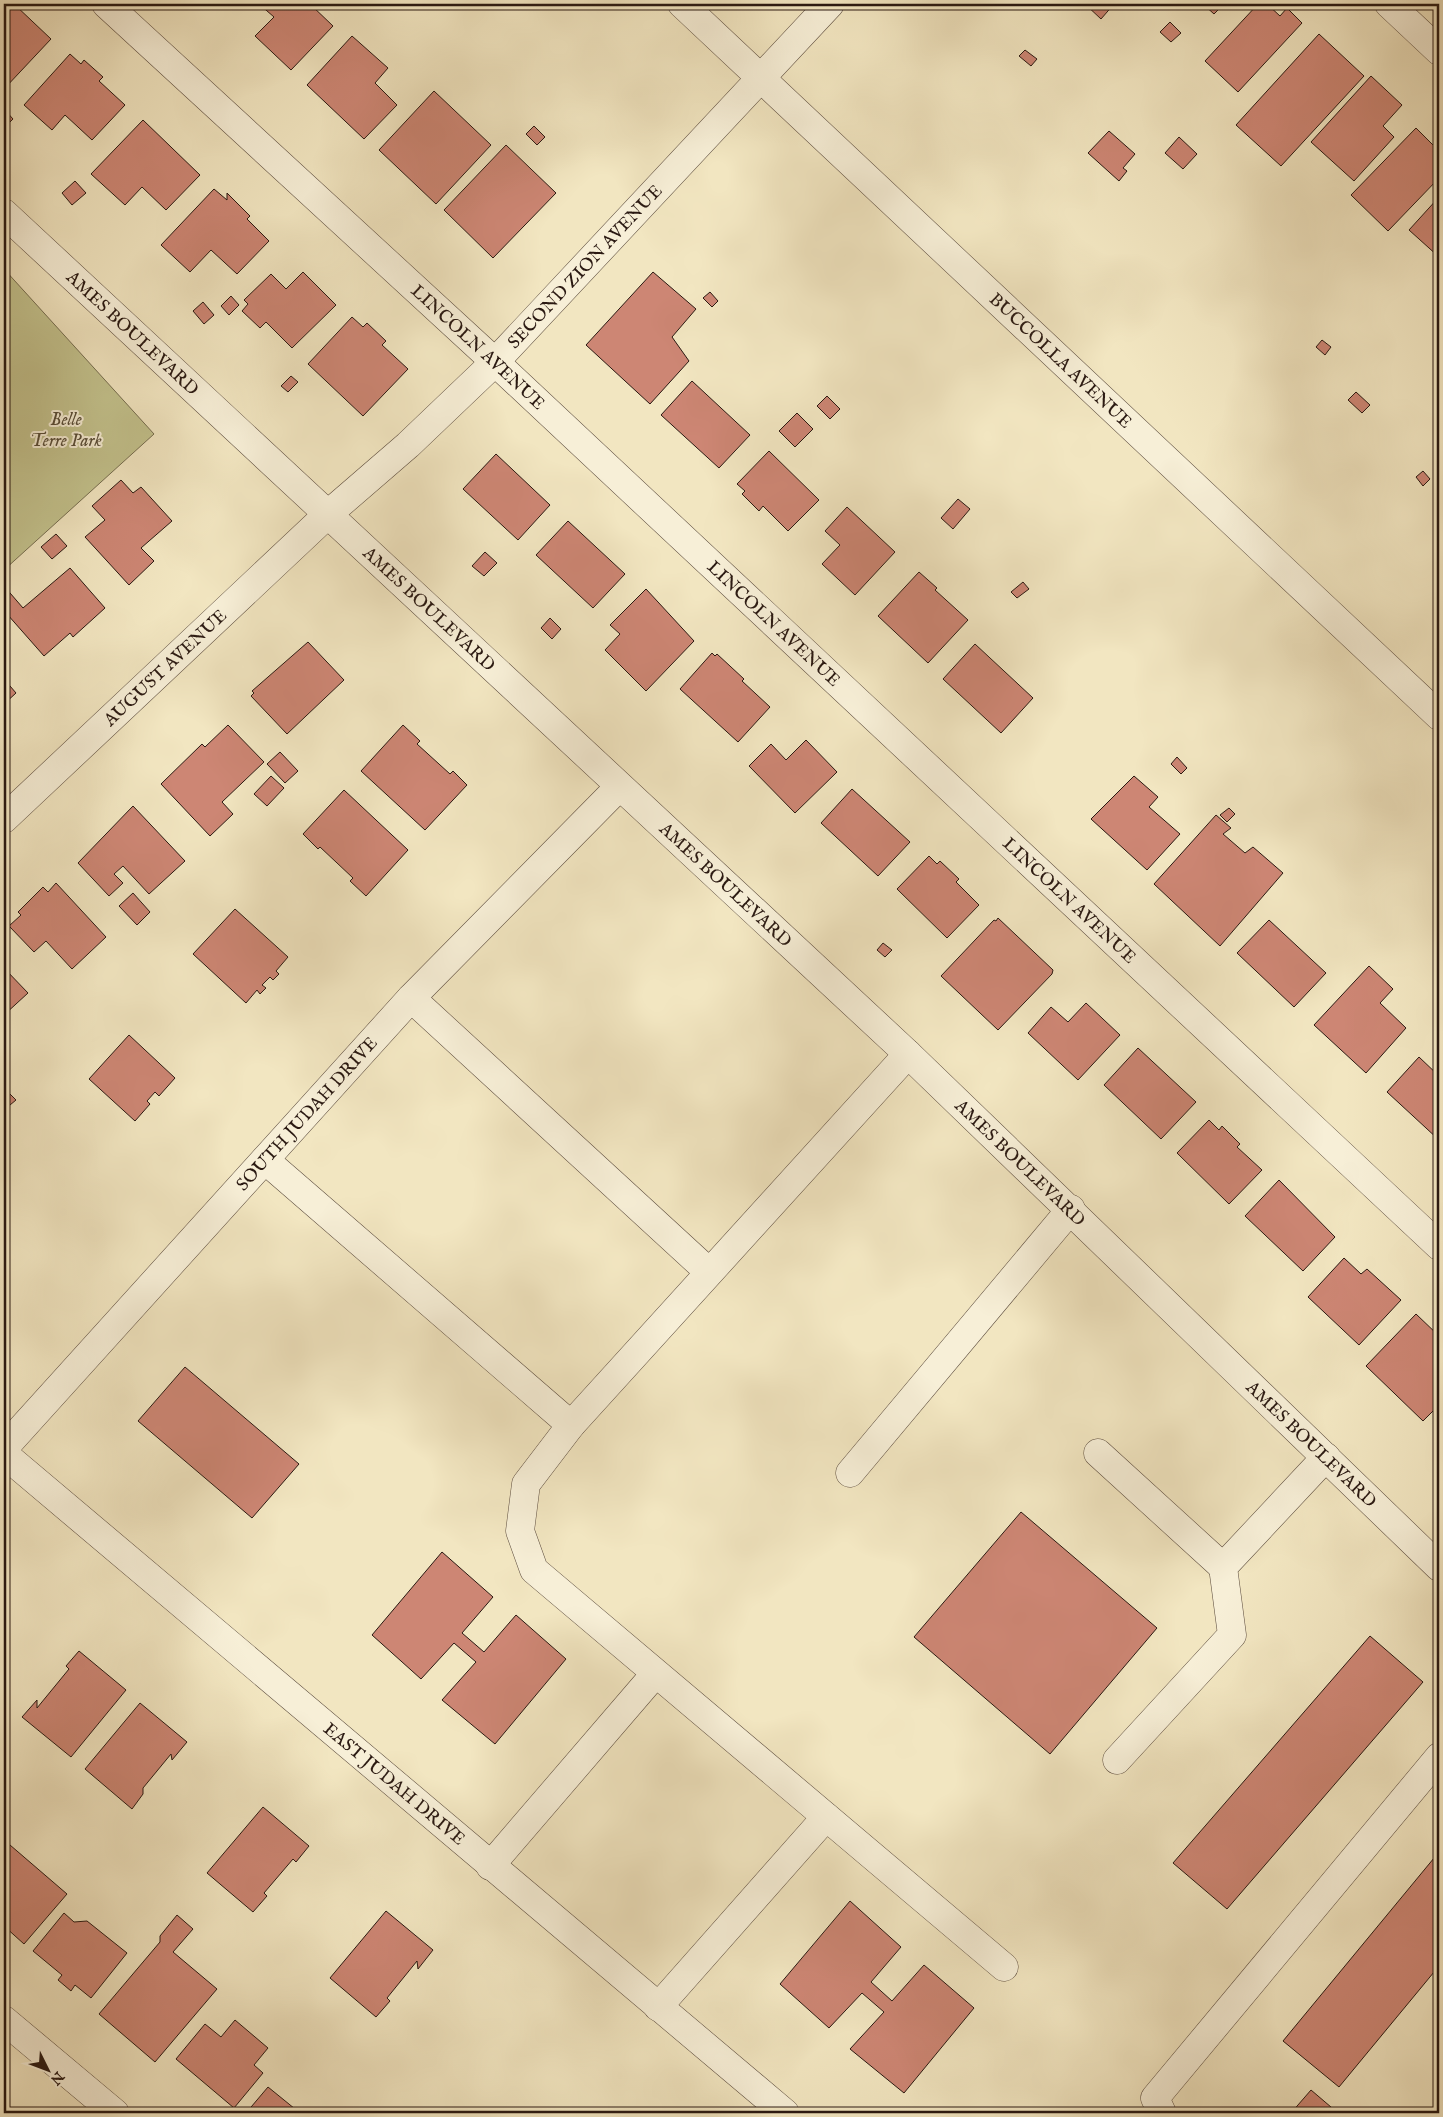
<svg xmlns="http://www.w3.org/2000/svg" width="1443" height="2117" viewBox="0 0 1443 2117" font-family="'IM FELL English',serif">
	<style>
		.green { fill: #c3c28d; stroke: #766e50 }
		.building { fill: #cd8674; stroke: #2a1912 }
		.lines { fill: none; stroke-linecap: round; stroke-linejoin: round }
		.minor-casing { stroke: #5c4c3e; stroke-width: 29 }
		.minor { stroke: #f7efd7; stroke-width: 28 }
		.labels { text-anchor: middle; stroke-width: 4; stroke-linejoin: round; paint-order: stroke }
		.street-label { font-size: 18px; fill: #2a1912; stroke: #f7efd7 }
		.park-label { font-size: 18px; font-style: italic; fill: #584c37; stroke: #f7efd7 }
	</style>
	<rect width="100%" height="100%" fill="#f2e6c1"/>
	<filter id="stains"><feTurbulence type="fractalNoise" baseFrequency=".004" numOctaves="4"/><feColorMatrix values="0 0 0 0 .2 0 0 0 0 .09 0 0 0 0 .02 0 0 0 .5 -.17"/></filter>
	<radialGradient id="worn" r=".72"><stop offset=".6" stop-color="#630" stop-opacity="0"/><stop offset="1" stop-color="#630" stop-opacity=".3"/></radialGradient>
	<polygon class="green" points="4,269 154,434 4,570"/>
	<g class="building">
		<polygon points="4,4 14,4 51,39 4,89"/>
		<polygon points="259,4 310,4 333,26 291,70 255,36 274,17"/>
		<polygon points="1085,4 1114,4 1101,19"/>
		<polygon points="1203,4 1224,4 1214,14"/>
		<polygon points="1258,4 1267,4 1280,16 1287,8 1302,23 1238,92 1205,61"/>
		<polygon points="1170,22 1181,33 1171,42 1160,32"/>
		<polygon points="1319,34 1364,76 1281,166 1236,125"/>
		<polygon points="352,36 388,68 375,83 397,105 364,139 307,85"/>
		<polygon points="1025,50 1037,59 1031,66 1019,56"/>
		<polygon points="70,54 81,64 84,60 103,77 99,81 125,105 92,140 65,115 52,130 24,105"/>
		<polygon points="1371,76 1402,105 1383,126 1394,137 1354,181 1311,142"/>
		<polygon points="434,91 491,145 436,204 379,150"/>
		<polygon points="4,109 13,119 4,128"/>
		<polygon points="143,120 200,175 166,210 142,187 125,205 91,174"/>
		<polygon points="534,126 545,137 537,145 526,134"/>
		<polygon points="1416,128 1439,151 1439,178 1388,231 1351,195"/>
		<polygon points="1109,131 1135,154 1123,168 1127,171 1119,181 1088,153"/>
		<polygon points="1179,137 1197,154 1183,169 1165,153"/>
		<polygon points="506,145 556,193 493,258 444,210"/>
		<polygon points="75,181 86,193 72,205 62,193"/>
		<polygon points="214,189 227,200 227,193 250,216 247,219 269,241 237,274 211,250 190,272 161,245"/>
		<polygon points="1439,197 1439,257 1409,230"/>
		<polygon points="303,272 336,305 292,348 266,322 260,328 242,311 248,304 244,300 271,274 286,289"/>
		<polygon points="653,272 696,309 672,337 689,361 650,404 586,345"/>
		<polygon points="710,292 718,301 712,307 703,298"/>
		<polygon points="231,296 239,305 229,315 221,306"/>
		<polygon points="203,302 214,315 204,324 193,311"/>
		<polygon points="352,317 363,327 367,323 386,341 382,345 408,369 363,416 308,364"/>
		<polygon points="1322,340 1331,347 1325,355 1316,347"/>
		<polygon points="291,376 298,382 288,392 281,386"/>
		<polygon points="692,381 750,435 719,468 661,415"/>
		<polygon points="1356,392 1370,405 1362,413 1348,400"/>
		<polygon points="827,396 840,409 830,419 817,406"/>
		<polygon points="797,413 813,429 795,447 779,431"/>
		<polygon points="769,451 819,500 788,531 763,506 759,511 742,494 745,491 737,484"/>
		<polygon points="496,454 550,505 518,540 463,489"/>
		<polygon points="1423,471 1430,479 1423,486 1416,477"/>
		<polygon points="121,480 133,493 141,487 172,521 141,548 154,561 129,585 85,537 105,520 92,506"/>
		<polygon points="958,499 970,509 953,529 941,518"/>
		<polygon points="847,507 895,552 855,595 822,564 840,545 825,531"/>
		<polygon points="568,521 625,574 593,608 536,555"/>
		<polygon points="56,534 67,546 52,559 41,547"/>
		<polygon points="485,552 497,563 484,576 472,566"/>
		<polygon points="70,568 105,608 73,637 70,633 44,656 7,614 4,616 4,586 23,608"/>
		<polygon points="919,572 937,588 935,590 968,620 928,663 878,616"/>
		<polygon points="1023,582 1029,589 1017,598 1011,592"/>
		<polygon points="646,589 694,641 646,691 605,650 620,634 610,625"/>
		<polygon points="550,618 561,629 552,639 541,628"/>
		<polygon points="308,642 344,680 287,734 251,696 254,693 252,691"/>
		<polygon points="975,644 1033,698 1001,733 943,679"/>
		<polygon points="712,653 715,656 717,654 744,679 742,681 770,707 738,742 680,689"/>
		<polygon points="4,679 16,693 4,704"/>
		<polygon points="228,725 264,762 222,802 233,814 210,836 161,784 202,744 205,747"/>
		<polygon points="403,725 420,741 417,744 450,774 453,771 467,785 425,830 361,771"/>
		<polygon points="806,740 837,772 795,813 749,766 771,744 786,760"/>
		<polygon points="280,752 298,771 285,783 267,764"/>
		<polygon points="1177,757 1187,768 1181,774 1171,764"/>
		<polygon points="271,776 284,788 267,806 254,794"/>
		<polygon points="1134,776 1158,797 1149,807 1180,834 1147,870 1091,819"/>
		<polygon points="852,789 910,842 878,876 821,823"/>
		<polygon points="344,790 408,850 366,896 350,881 353,878 320,847 318,849 303,834"/>
		<polygon points="133,806 185,861 149,894 123,866 114,874 123,883 109,896 78,863"/>
		<polygon points="1229,808 1235,814 1227,822 1220,815"/>
		<polygon points="1216,815 1231,828 1223,834 1245,853 1253,847 1283,873 1220,946 1154,884"/>
		<polygon points="929,856 937,864 940,861 959,879 956,882 979,905 947,938 897,889"/>
		<polygon points="56,883 106,937 72,969 46,941 34,952 9,926 21,915 18,912 43,887 48,892"/>
		<polygon points="133,893 150,912 137,925 119,906"/>
		<polygon points="235,909 288,957 276,971 279,974 273,980 270,977 262,985 266,988 260,994 257,990 246,1003 193,954"/>
		<polygon points="998,918 1053,970 1052,974 998,1030 941,976 994,920 996,921"/>
		<polygon points="1269,920 1326,973 1294,1007 1237,953"/>
		<polygon points="883,943 892,950 885,957 877,950"/>
		<polygon points="1369,966 1393,989 1380,1003 1406,1028 1366,1073 1314,1025"/>
		<polygon points="4,968 28,993 4,1015"/>
		<polygon points="1086,1003 1120,1035 1078,1080 1028,1033 1051,1007 1068,1022"/>
		<polygon points="129,1035 175,1078 159,1096 155,1092 147,1101 150,1104 135,1121 89,1079"/>
		<polygon points="1138,1048 1196,1102 1161,1139 1104,1085"/>
		<polygon points="1419,1057 1439,1076 1439,1140 1387,1092"/>
		<polygon points="10,1094 16,1100 4,1110 4,1098"/>
		<polygon points="1209,1120 1219,1130 1222,1126 1240,1144 1237,1147 1262,1170 1229,1204 1177,1153"/>
		<polygon points="1279,1180 1335,1237 1303,1271 1245,1216"/>
		<polygon points="1344,1258 1361,1274 1367,1269 1401,1300 1359,1345 1308,1297"/>
		<polygon points="1416,1314 1439,1336 1439,1405 1423,1421 1366,1366"/>
		<polygon points="185,1367 299,1464 252,1518 138,1421"/>
		<polygon points="1021,1512 1157,1628 1050,1754 914,1637"/>
		<polygon points="442,1552 493,1597 462,1633 484,1652 516,1615 566,1659 495,1744 442,1700 476,1662 454,1643 421,1679 372,1635"/>
		<polygon points="1370,1636 1423,1682 1227,1909 1173,1863"/>
		<polygon points="79,1651 126,1690 71,1757 22,1717 37,1700 37,1708 69,1669 66,1666"/>
		<polygon points="140,1703 187,1742 172,1760 171,1754 143,1788 143,1794 132,1809 85,1769"/>
		<polygon points="263,1807 309,1846 296,1862 293,1859 264,1893 267,1896 253,1912 207,1873"/>
		<polygon points="10,1845 67,1894 24,1944 4,1926 4,1852"/>
		<polygon points="1439,1852 1439,1966 1339,2087 1283,2041"/>
		<polygon points="850,1901 901,1947 871,1982 892,2001 924,1965 974,2008 904,2093 850,2049 884,2012 862,1993 829,2028 780,1984"/>
		<polygon points="386,1911 433,1950 418,1969 417,1961 387,1998 390,2001 376,2017 330,1978"/>
		<polygon points="64,1913 74,1922 87,1921 127,1953 91,1998 75,1985 71,1991 58,1980 62,1975 33,1951"/>
		<polygon points="177,1915 193,1929 173,1952 217,1989 155,2062 99,2014 160,1942 160,1936"/>
		<polygon points="235,2020 268,2048 254,2065 263,2073 234,2108 176,2059 205,2024 221,2037"/>
		<polygon points="268,2087 300,2113 246,2113"/>
		<polygon points="1311,2090 1338,2113 1291,2113"/>
	</g>
	<g class="lines">
		<g class="minor-casing">
			<g id="minor">
				<path id="s1" d="M 106,4 L 495,362 L 1439,1246"/>
				<path id="s2" d="M 682,4 L 1439,716"/>
				<polyline points="1389,4 1439,51"/>
				<path id="s3" d="M 4,213 L 908,1054 L 1439,1567"/>
				<path id="s4" d="M 4,819 L 327,515 L 408,445 L 495,362 L 830,4"/>
				<polyline points="411,998 709,1272"/>
				<polyline points="908,1054 571,1425 526,1484 520,1531 534,1570 1004,1967"/>
				<polyline points="265,1160 571,1425"/>
				<path id="s5" d="M 4,1448 L 411,998 L 619,787"/>
				<polyline points="1098,1453 1223,1567"/>
				<path id="s6" d="M 4,1454 L 785,2113"/>
				<polyline points="850,1473 1071,1209"/>
				<polyline points="1117,1760 1232,1635 1223,1567 1326,1457"/>
				<polyline points="490,1866 655,1674"/>
				<polyline points="658,2007 826,1817"/>
				<polyline points="4,2020 115,2113"/>
				<polyline points="1162,2113 1155,2098 1439,1757"/>
			</g>
		</g>
		<use href="#minor" class="minor"/>
	</g>
	<g class="labels">
		<g class="street-label">
			<text dy="6" stroke="none"><textPath href="#s4" startOffset="802">SECOND ZION AVENUE</textPath></text>
			<text dy="6" stroke="none"><textPath href="#s3" startOffset="176">AMES BOULEVARD</textPath></text>
			<text dy="6" stroke="none"><textPath href="#s1" startOffset="506">LINCOLN AVENUE</textPath></text>
			<text dy="6" stroke="none"><textPath href="#s2" startOffset="520">BUCCOLLA AVENUE</textPath></text>
			<text dy="6" stroke="none"><textPath href="#s3" startOffset="581">AMES BOULEVARD</textPath></text>
			<text dy="6" stroke="none"><textPath href="#s1" startOffset="911">LINCOLN AVENUE</textPath></text>
			<text dy="6" stroke="none"><textPath href="#s4" startOffset="221">AUGUST AVENUE</textPath></text>
			<text dy="6" stroke="none"><textPath href="#s3" startOffset="986">AMES BOULEVARD</textPath></text>
			<text dy="6" stroke="none"><textPath href="#s1" startOffset="1316">LINCOLN AVENUE</textPath></text>
			<text dy="6" stroke="none"><textPath href="#s5" startOffset="451">SOUTH JUDAH DRIVE</textPath></text>
			<text dy="6" stroke="none"><textPath href="#s3" startOffset="1391">AMES BOULEVARD</textPath></text>
			<text dy="6" stroke="none"><textPath href="#s3" startOffset="1796">AMES BOULEVARD</textPath></text>
			<text dy="6" stroke="none"><textPath href="#s6" startOffset="511">EAST JUDAH DRIVE</textPath></text>
		</g>
		<g class="park-label">
			<text x="66" y="425">Belle<tspan x="66" dy="21">Terre Park</tspan></text>
		</g>
	</g>
	<rect width="1443" height="2117" fill="none" stroke="#f2e6c1" stroke-width="20"/>
	<rect x="5" y="5" width="1433" height="2107" fill="none" stroke="#2a1912" stroke-width="2.5"/>
	<rect x="10" y="10" width="1423" height="2097" fill="none" stroke="#2a1912"/>
	<g transform="translate(48 2070) rotate(132)" stroke="#f7efd7" stroke-width="4" paint-order="stroke">
	<path d="M0-4L9 19L0 12L-9 19Z" fill="#2a1912"/>
	<text y="-8" font-size="14" font-weight="bold" text-anchor="middle" fill="#2a1912">N</text>
	</g>
	<rect width="100%" height="100%" filter="url(#stains)"/>
	<rect width="100%" height="100%" fill="url(#worn)"/>
</svg>
